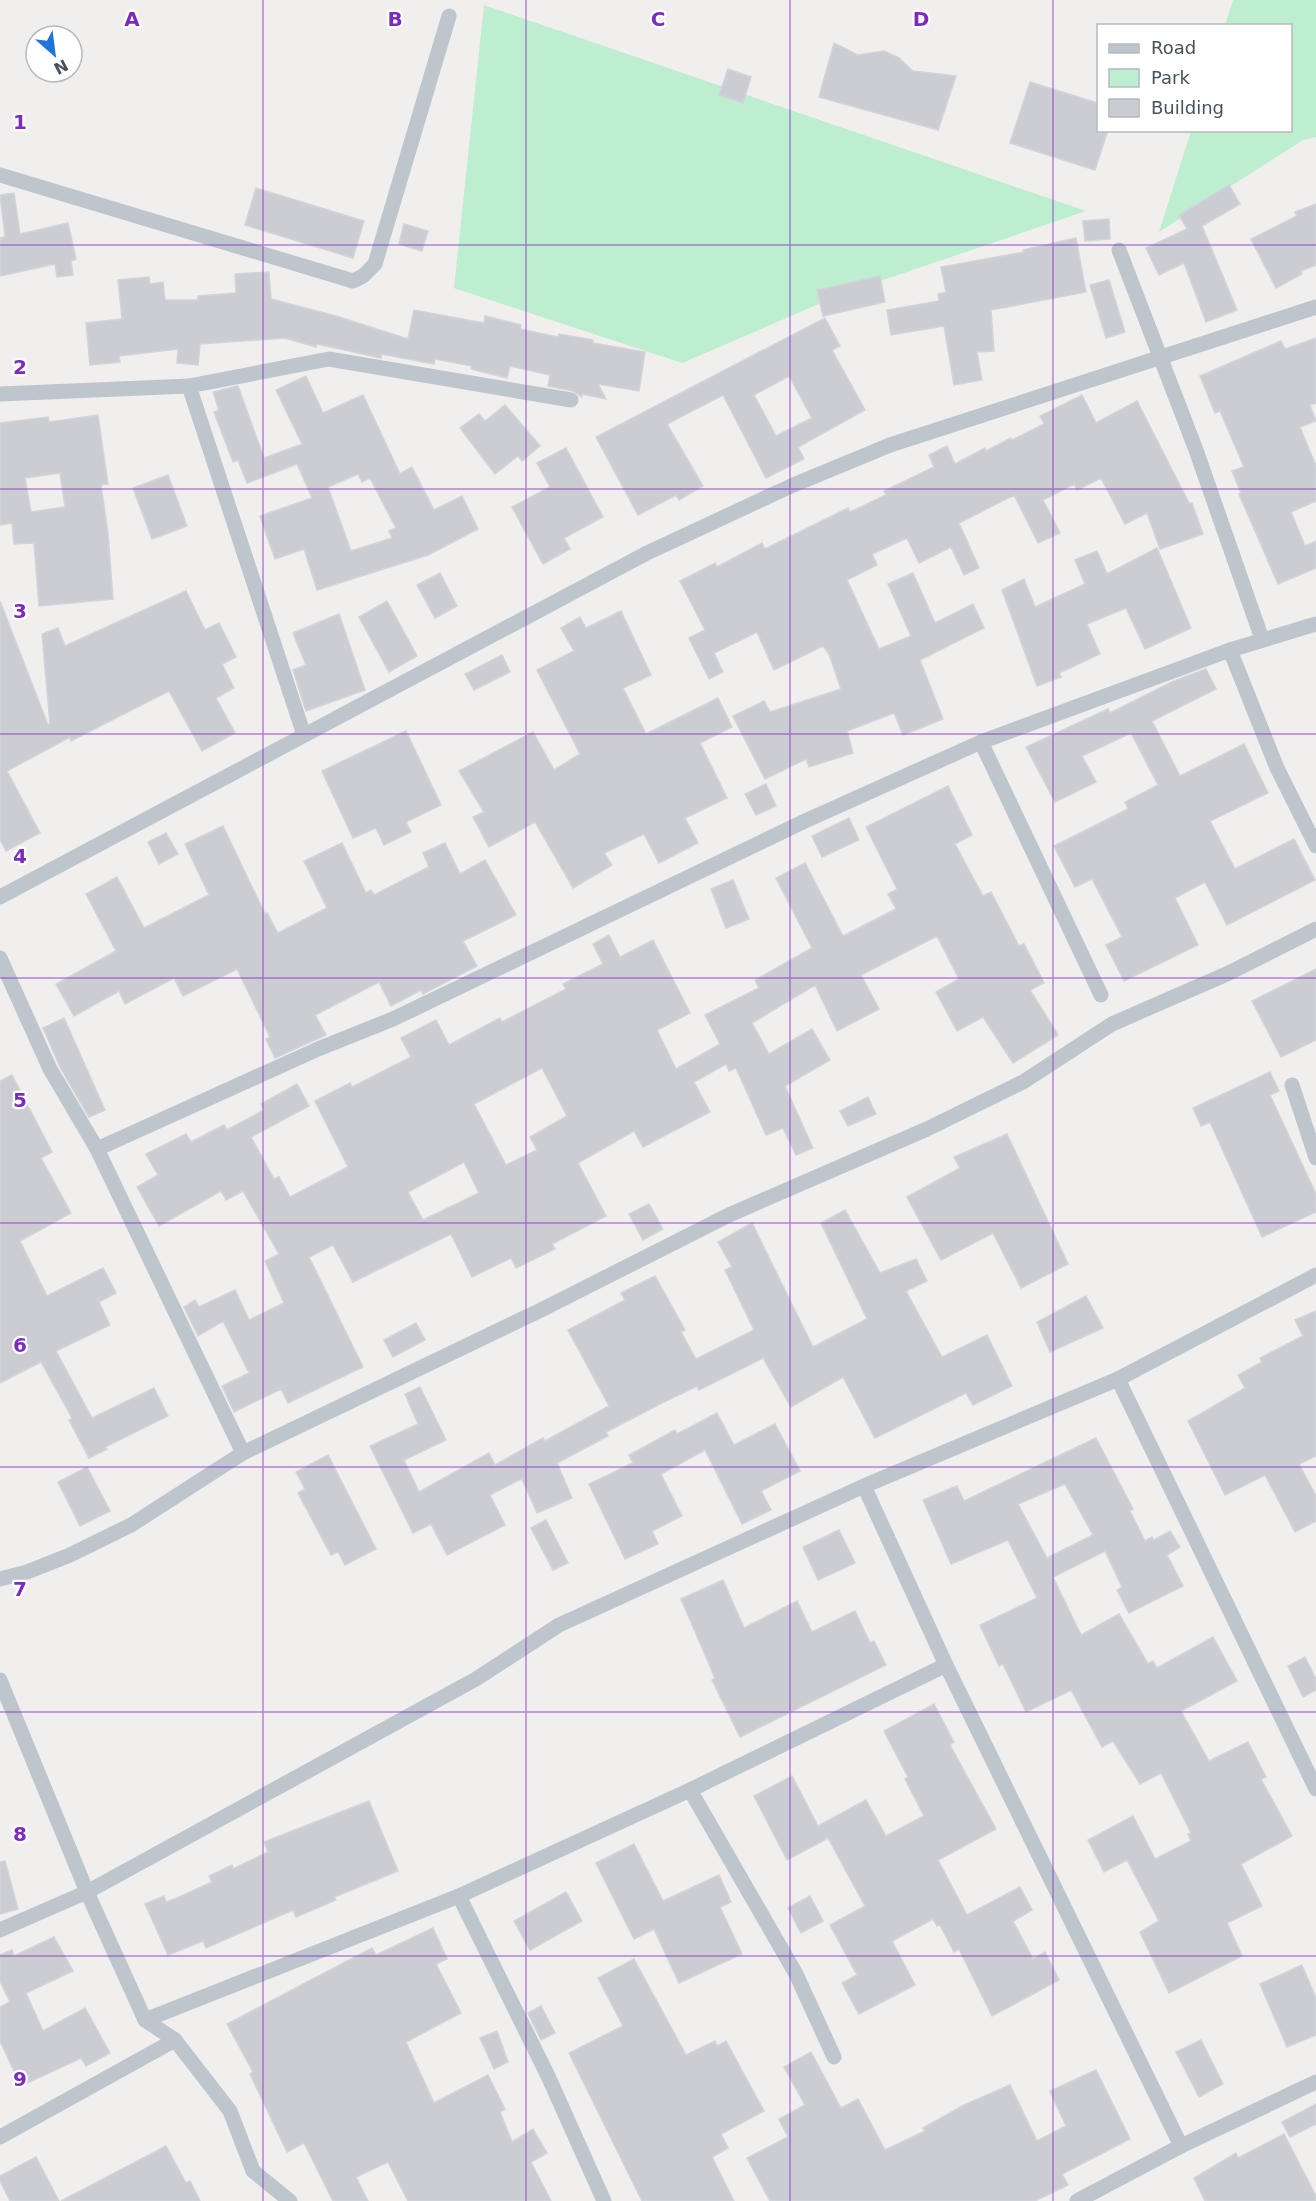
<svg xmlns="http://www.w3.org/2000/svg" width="1316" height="2201" viewBox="0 0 1316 2201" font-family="'DejaVu Sans',sans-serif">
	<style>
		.green { fill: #bdeecf }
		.building { fill: #cbcdd3; stroke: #d2d4da; stroke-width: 1.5; fill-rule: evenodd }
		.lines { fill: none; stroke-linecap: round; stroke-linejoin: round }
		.street { stroke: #bdc6cd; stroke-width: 15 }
		.grid { fill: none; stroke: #7b2cbf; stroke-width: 1.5; stroke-opacity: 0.55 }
		.grid-label { font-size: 20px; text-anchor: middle; font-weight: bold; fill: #7b2cbf; stroke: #fff; stroke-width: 4.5; stroke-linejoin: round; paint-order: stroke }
	</style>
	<rect width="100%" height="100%" fill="#f1eeee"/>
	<g class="green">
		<polygon points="1233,0 1316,0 1316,137 1303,140 1159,232 1191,131 1290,130 1290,26 1225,25"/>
		<polygon points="484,5 1086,211 842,294 682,363 454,288"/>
	</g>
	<g class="building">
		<polygon points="834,43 858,55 884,51 899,58 913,71 956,76 938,130 819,97"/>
		<polygon points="728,69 751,77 743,103 719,95"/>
		<polygon points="1030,82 1098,103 1098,130 1108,130 1095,170 1010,143"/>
		<polygon points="1229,185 1240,204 1202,226 1237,310 1206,322 1184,263 1159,275 1146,248 1187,229 1179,215"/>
		<polygon points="256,188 364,221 353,258 245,225"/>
		<polygon points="14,193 20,234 68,223 76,259 71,261 73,275 57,277 55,264 0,276 0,238 5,237 0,195"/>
		<polygon points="1316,204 1316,265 1301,271 1302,274 1276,288 1251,239 1297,216 1295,212"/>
		<polygon points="1109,219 1110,239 1085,241 1083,221"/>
		<polygon points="404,224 428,231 422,251 399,244"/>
		<polygon points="1076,238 1086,292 991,310 994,351 977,352 982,380 954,385 944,326 891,335 887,310 939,301 938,294 946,292 941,267 1024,252 1023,250"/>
		<polygon points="269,272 271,299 336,316 408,339 414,310 484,323 485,316 521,325 520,329 558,337 559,334 593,340 593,343 645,352 639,391 598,384 606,399 582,394 582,397 573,391 548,386 550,375 510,366 507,378 471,369 472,366 435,359 434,364 382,354 381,358 317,344 316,347 285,338 200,344 198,365 177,363 178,349 119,356 120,362 90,365 86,323 122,319 118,280 149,277 150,284 163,282 165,300 198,300 198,296 236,293 235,274"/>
		<polygon points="880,276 885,302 823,316 817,290"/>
		<polygon points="1109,280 1125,332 1106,338 1090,285"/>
		<path d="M 825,318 L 840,346 L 832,350 L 865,410 L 798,447 L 804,459 L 766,478 L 723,395 L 667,424 L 703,486 L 679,500 L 676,495 L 638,515 L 596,437 ZM 789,376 L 812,418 L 776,436 L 754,395 Z"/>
		<polygon points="1316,338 1316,403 1310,405 1316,421 1300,427 1316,466 1316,501 1291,512 1305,546 1316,541 1316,568 1278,584 1239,494 1241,493 1232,471 1244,467 1220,411 1215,413 1200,376 1281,341 1285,349"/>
		<path d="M 306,376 L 323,413 L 363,395 L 400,474 L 412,467 L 434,510 L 462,496 L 478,529 L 428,555 L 317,590 L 304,549 L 275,559 L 260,516 L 312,498 L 297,464 L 247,483 L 238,460 L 233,462 L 214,412 L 219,410 L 213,392 L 238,386 L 264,458 L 302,444 L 276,390 ZM 358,474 L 362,482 L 370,478 L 396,528 L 389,531 L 392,538 L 351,551 L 328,487 Z"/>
		<polygon points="1082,395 1096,423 1137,401 1189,503 1192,503 1203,534 1160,549 1147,513 1125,524 1101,478 1077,490 1074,484 1043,500 1060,533 1038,543 1014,495 959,523 979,568 964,575 951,547 919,563 907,538 872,554 877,565 847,580 879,649 911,636 888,584 913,573 935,623 973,604 984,628 920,660 943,719 903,735 894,713 847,731 853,753 809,767 806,759 765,779 733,716 764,701 770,712 841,689 829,654 823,646 774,670 757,632 714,653 723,672 709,679 689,638 705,630 680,581 715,563 717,567 762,543 765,549 848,508 850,512 886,495 884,491 934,467 929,455 947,446 955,464 985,448 986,451 1011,438 1012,440 1044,424 1040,416"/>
		<polygon points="505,405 540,446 522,461 518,456 495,474 460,428 479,414 485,421"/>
		<path d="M 98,415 L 108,484 L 101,485 L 108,533 L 113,599 L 39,606 L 34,543 L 14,544 L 12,523 L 0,525 L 0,423 L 48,417 L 49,422 ZM 60,473 L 65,507 L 31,512 L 25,478 Z"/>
		<polygon points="566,448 603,517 564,538 570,549 543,564 512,507 550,487 537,463"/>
		<polygon points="168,475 187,526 152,539 133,488"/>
		<polygon points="1157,548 1191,628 1145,649 1126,608 1087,624 1100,654 1059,673 1061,677 1037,686 1002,590 1024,579 1035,607 1085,584 1075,560 1097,551 1107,574"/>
		<polygon points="440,573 457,606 435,618 417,585"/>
		<polygon points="186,591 205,630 219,623 236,657 222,664 234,688 216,698 235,733 202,751 169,691 71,741 70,737 7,771 40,833 6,851 0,839 0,601 48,725 50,724 42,634 58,628 65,646"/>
		<polygon points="387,601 417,656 389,672 359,617"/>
		<polygon points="621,611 651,675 623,688 646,734 718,698 732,727 700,743 727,798 685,818 698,843 659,863 644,834 604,853 612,865 573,888 535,822 489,847 473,817 484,812 459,771 533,732 554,770 580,754 537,670 574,651 561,628 580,617 586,628"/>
		<polygon points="339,614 365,690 306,711 293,670 306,665 293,633"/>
		<polygon points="502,655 510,672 474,690 465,674"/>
		<polygon points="1206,669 1216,689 1152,721 1180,776 1244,744 1268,793 1210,821 1235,869 1294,839 1315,880 1227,925 1205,882 1175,898 1198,945 1124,981 1106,945 1122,937 1092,879 1075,887 1054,846 1128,809 1125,802 1158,785 1131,733 1082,756 1096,782 1055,802 1026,747 1108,709 1110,713 1174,681"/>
		<polygon points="406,731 441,805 406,822 411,832 384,845 376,828 353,838 322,771"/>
		<polygon points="766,784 776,806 756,815 745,794"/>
		<path d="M 948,786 L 972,835 L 955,844 L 983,896 L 991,892 L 1019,946 L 1024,944 L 1044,983 L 1030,990 L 1058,1035 L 1013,1063 L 983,1017 L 957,1031 L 936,992 L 959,979 L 937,936 L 861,975 L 879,1009 L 837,1031 L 815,985 L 752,1023 L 769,1054 L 812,1029 L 830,1060 L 785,1086 L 813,1148 L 796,1155 L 783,1128 L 766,1135 L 736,1068 L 729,1071 L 726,1064 L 694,1082 L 710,1112 L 643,1147 L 634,1131 L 578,1163 L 606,1216 L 552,1244 L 555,1249 L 516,1268 L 511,1258 L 472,1277 L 451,1234 L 353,1282 L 333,1245 L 309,1257 L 363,1367 L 288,1403 L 281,1389 L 234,1412 L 222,1386 L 249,1373 L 223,1321 L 198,1336 L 184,1307 L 195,1300 L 199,1307 L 235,1290 L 249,1320 L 284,1303 L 265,1261 L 279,1254 L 243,1191 L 226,1200 L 221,1191 L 159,1226 L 137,1187 L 158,1175 L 146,1154 L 186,1134 L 191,1142 L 224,1125 L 227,1130 L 264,1110 L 261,1104 L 297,1084 L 309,1106 L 251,1137 L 274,1179 L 279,1177 L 290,1197 L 348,1167 L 315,1101 L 350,1083 L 352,1087 L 411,1057 L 401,1038 L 436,1020 L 449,1045 L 500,1018 L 502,1022 L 566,989 L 563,984 L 603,964 L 593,944 L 609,935 L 620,957 L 653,940 L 690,1013 L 657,1030 L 676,1069 L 720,1044 L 705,1015 L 759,988 L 755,980 L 812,948 L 776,878 L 805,863 L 843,936 L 896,909 L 888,894 L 897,889 L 866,827 ZM 542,1068 L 567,1116 L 530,1137 L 537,1150 L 506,1165 L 474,1104 ZM 464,1162 L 479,1193 L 423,1220 L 408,1192 Z"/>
		<polygon points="849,818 859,840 822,857 812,836"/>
		<polygon points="223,826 265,914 267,913 278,933 327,908 304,861 342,843 366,893 371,890 374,895 429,867 423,853 445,843 460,874 485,860 516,915 463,941 477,966 423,994 421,990 391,1006 379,982 315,1015 326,1035 275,1058 266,1039 270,1037 237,969 183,996 174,978 125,1004 119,991 74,1016 56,984 116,951 86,894 117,877 144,928 209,895 185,844"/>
		<polygon points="166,833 178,854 159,864 148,842"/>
		<polygon points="733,880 749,919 726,928 711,889"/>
		<polygon points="1316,969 1316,1040 1281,1057 1252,1001"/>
		<polygon points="64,1018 105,1110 89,1117 61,1069 43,1028"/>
		<polygon points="1270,1072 1279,1091 1270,1095 1316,1194 1316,1212 1262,1237 1210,1122 1201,1126 1193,1108"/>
		<polygon points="12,1075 52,1152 41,1158 71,1213 20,1241 47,1296 103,1268 116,1293 99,1302 110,1325 56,1351 92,1418 154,1388 168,1416 105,1447 107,1449 89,1458 69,1420 72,1418 41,1362 0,1383 0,1081"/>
		<polygon points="868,1097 876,1114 848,1126 840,1111"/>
		<polygon points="1007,1134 1068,1264 1021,1288 993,1233 941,1260 907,1197 960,1168 954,1157"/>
		<polygon points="649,1204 663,1229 643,1240 629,1214"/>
		<polygon points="845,1210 880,1273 916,1259 927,1281 906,1291 942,1357 987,1335 1012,1386 973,1405 966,1393 875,1438 843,1377 791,1407 763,1358 699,1390 697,1386 660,1404 606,1432 608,1436 557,1463 572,1498 537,1513 522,1479 517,1481 490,1495 505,1525 447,1555 431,1524 413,1533 370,1446 418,1424 405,1394 420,1387 446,1440 404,1460 419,1492 489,1453 495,1465 543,1438 545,1441 609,1406 568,1330 625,1300 621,1293 655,1276 685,1330 681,1332 696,1359 754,1330 725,1270 732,1267 718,1242 752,1223 813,1347 867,1319 821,1223"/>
		<polygon points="1086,1296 1103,1328 1050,1352 1037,1322"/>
		<polygon points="1316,1311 1316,1456 1299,1464 1316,1496 1316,1521 1295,1532 1265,1475 1225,1495 1188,1421 1245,1388 1238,1375 1262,1362 1260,1358 1303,1336 1295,1320"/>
		<polygon points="416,1323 425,1340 393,1357 384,1340"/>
		<polygon points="717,1413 734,1445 775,1424 800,1471 761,1491 771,1510 742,1524 705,1450 661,1474 682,1516 652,1531 658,1544 625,1559 589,1484 633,1463 629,1455 675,1430 677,1434"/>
		<path d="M 1096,1438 L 1133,1509 L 1130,1511 L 1145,1541 L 1152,1537 L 1154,1540 L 1170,1531 L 1180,1547 L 1167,1555 L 1183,1586 L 1129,1613 L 1117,1590 L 1122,1587 L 1105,1551 L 1053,1577 L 1081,1635 L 1119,1614 L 1148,1664 L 1153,1661 L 1157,1668 L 1213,1637 L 1237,1681 L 1181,1711 L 1209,1761 L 1248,1742 L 1266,1777 L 1261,1779 L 1292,1836 L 1241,1864 L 1262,1906 L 1227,1923 L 1242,1956 L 1169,1993 L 1140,1932 L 1159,1921 L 1127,1860 L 1104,1872 L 1088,1840 L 1133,1816 L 1155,1859 L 1191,1841 L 1188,1834 L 1191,1833 L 1161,1773 L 1140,1784 L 1113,1741 L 1102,1747 L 1071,1690 L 1026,1712 L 1003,1664 L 999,1666 L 980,1625 L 1037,1598 L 1008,1540 L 951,1564 L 923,1500 L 957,1486 L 964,1501 ZM 1065,1484 L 1093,1535 L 1047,1558 L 1018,1504 Z"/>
		<polygon points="328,1455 376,1549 345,1565 338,1552 331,1555 298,1493 305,1489 296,1472"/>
		<polygon points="87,1467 110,1511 80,1526 58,1482"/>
		<polygon points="546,1520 568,1563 553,1570 531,1528"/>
		<polygon points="839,1530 855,1563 818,1580 803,1547"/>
		<polygon points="723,1580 744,1628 797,1601 812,1632 855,1611 870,1643 874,1641 886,1665 740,1737 712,1680 715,1678 681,1599"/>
		<polygon points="1305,1657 1316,1679 1316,1690 1303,1697 1288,1666"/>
		<polygon points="934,1704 954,1742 950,1745 996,1829 938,1860 967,1915 1020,1887 1032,1910 1013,1921 1033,1959 1045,1952 1059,1980 992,2016 959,1949 954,1952 940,1925 937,1926 933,1919 892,1941 915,1985 859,2014 842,1983 857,1975 830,1925 865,1906 828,1838 787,1860 754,1796 792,1776 818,1826 866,1800 886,1836 924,1816 905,1779 908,1777 884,1731"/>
		<polygon points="369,1801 398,1871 334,1897 336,1900 296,1917 293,1910 206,1948 203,1941 168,1955 145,1904 164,1896 166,1902 177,1898 212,1882 209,1876 232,1865 233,1869 268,1852 264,1842"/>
		<polygon points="634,1844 663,1901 719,1875 731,1902 720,1907 742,1954 679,1983 654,1929 634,1939 596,1863"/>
		<polygon points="5,1861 18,1909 0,1914 0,1862"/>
		<polygon points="566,1892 582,1921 530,1950 514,1921"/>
		<polygon points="810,1896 823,1921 801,1933 788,1908"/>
		<polygon points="433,1928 447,1959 436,1964 461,2013 406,2042 434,2103 488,2075 505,2109 500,2112 512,2142 533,2129 547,2153 531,2162 551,2201 408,2201 388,2162 356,2177 368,2201 333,2201 304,2143 287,2152 250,2074 253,2072 227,2024 372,1948 376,1955"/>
		<polygon points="54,1937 73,1971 26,1993 43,2031 85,2008 110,2053 86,2066 81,2058 21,2086 0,2041 0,2007 10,2002 0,1981 0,1955 12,1950 14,1956"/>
		<polygon points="634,1959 686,2055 715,2041 717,2046 726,2041 764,2111 721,2134 728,2148 712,2157 734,2201 642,2201 569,2053 623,2026 598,1978"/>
		<polygon points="1302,1965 1316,1998 1316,2035 1287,2047 1260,1984"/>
		<polygon points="541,2006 555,2033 541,2040 528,2013"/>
		<polygon points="497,2031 508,2062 494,2069 480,2038"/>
		<polygon points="1201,2040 1223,2084 1199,2097 1176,2052"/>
		<polygon points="811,2052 841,2108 858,2099 885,2150 925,2131 923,2128 964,2105 1010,2085 1037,2141 1066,2126 1050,2091 1096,2070 1130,2139 1062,2174 1068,2185 1035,2201 770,2201 747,2158 788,2137 779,2119 805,2105 784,2067"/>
		<polygon points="1316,2104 1316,2124 1290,2137 1282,2122"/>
		<polygon points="1284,2134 1316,2196 1316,2201 1205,2201 1194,2178 1236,2153 1238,2158"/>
		<polygon points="166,2146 186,2183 190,2181 200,2201 61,2201"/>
		<polygon points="36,2157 59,2201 10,2201 0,2181 0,2176"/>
	</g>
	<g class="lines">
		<g class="street">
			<polyline points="0,175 353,281 363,276 375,264 449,16"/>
			<polyline points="1119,250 1196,450 1262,639"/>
			<polyline points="189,386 304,735"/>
			<polyline points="0,394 189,386 329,359 571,400"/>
			<polyline points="1230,650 1277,768 1316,846"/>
			<polyline points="981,742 1101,995"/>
			<polyline points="0,897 647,553 791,486 890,445 1316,307"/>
			<polyline points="0,958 50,1069 97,1149 243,1453"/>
			<polyline points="1292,1085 1316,1158"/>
			<polyline points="97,1149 318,1049 393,1019 805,821 981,742 1230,650 1316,624"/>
			<polyline points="1118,1379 1316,1789"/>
			<polyline points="864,1486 946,1665 1181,2146"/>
			<polyline points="0,1579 27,1572 70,1555 131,1525 243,1453 541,1310 729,1215 927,1129 1023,1082 1112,1024 1229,973 1316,929"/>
			<polyline points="0,1680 87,1892 145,2020 175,2040 230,2111 253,2171 290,2201"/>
			<polyline points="690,1790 796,1974 834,2057"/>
			<polyline points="459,1896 548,2076 604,2201"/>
			<polyline points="0,1930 87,1892 476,1679 559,1625 864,1486 1118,1379 1316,1275"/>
			<polyline points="145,2020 459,1896 690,1790 946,1665"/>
			<polyline points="0,2137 175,2040"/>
			<polyline points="1077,2201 1181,2146 1316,2082"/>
		</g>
	</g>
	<path class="grid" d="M 263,0 L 263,2201M 526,0 L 526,2201M 790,0 L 790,2201M 1053,0 L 1053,2201M 0,245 L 1316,245M 0,489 L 1316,489M 0,734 L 1316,734M 0,978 L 1316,978M 0,1223 L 1316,1223M 0,1467 L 1316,1467M 0,1712 L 1316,1712M 0,1956 L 1316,1956"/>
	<g class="grid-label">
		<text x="132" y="26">A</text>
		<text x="395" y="26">B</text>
		<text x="658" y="26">C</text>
		<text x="921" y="26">D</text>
		<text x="20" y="129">1</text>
		<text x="20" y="374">2</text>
		<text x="20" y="618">3</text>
		<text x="20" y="863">4</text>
		<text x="20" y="1107">5</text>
		<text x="20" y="1352">6</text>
		<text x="20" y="1596">7</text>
		<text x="20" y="1841">8</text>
		<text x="20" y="2086">9</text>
	</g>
	<rect x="1097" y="24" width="195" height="108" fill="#ffffff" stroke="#b5babd" stroke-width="1.5"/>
	<rect x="1109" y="44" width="30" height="9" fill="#bdc6cd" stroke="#b5babd" stroke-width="1.5"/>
	<text x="1151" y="54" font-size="18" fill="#47525b">Road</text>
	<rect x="1109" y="69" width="30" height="18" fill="#bdeecf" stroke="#b5babd" stroke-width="1.5"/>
	<text x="1151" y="84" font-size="18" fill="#47525b">Park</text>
	<rect x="1109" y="99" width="30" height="18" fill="#cbcdd3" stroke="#b5babd" stroke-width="1.5"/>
	<text x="1151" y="114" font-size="18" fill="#47525b">Building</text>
	<g transform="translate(54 54) rotate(152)"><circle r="28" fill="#ffffff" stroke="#b5babd" stroke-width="1.5"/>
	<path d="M0-4.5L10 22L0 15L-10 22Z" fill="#1d75dc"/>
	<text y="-9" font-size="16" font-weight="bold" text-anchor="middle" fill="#47525b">N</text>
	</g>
</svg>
